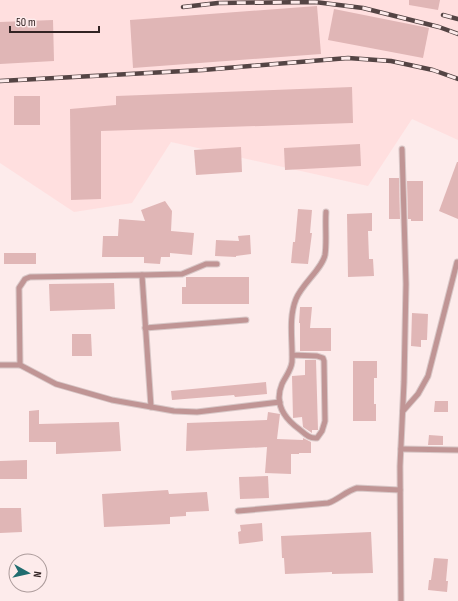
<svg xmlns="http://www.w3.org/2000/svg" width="458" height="601" viewBox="0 0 458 601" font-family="'Sofia Sans Condensed',sans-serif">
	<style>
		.built { fill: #ffdfdf }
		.building { fill: #e0b6b6 }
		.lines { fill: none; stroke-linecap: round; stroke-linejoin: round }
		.lane-casing { stroke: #d8c7c7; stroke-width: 7 }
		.lane { stroke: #c09595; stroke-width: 5 }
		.rail-casing { stroke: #544444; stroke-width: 4.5 }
		.rail { stroke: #fdebeb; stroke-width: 3; stroke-dasharray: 9; stroke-linecap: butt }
	</style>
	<rect width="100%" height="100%" fill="#fdebeb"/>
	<polygon class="built" points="0,0 458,0 458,140 412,119 368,186 171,142 132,203 74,212 0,163"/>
	<g class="building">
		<polygon points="409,0 440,0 438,10 409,5"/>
		<polygon points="317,6 321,54 133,68 130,20"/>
		<polygon points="334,9 429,28 423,58 328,40"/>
		<polygon points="53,20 54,61 0,64 0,22"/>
		<polygon points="352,87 353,123 101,131 101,199 71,200 70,109 116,105 116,96"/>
		<rect x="14" y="96" width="26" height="29"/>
		<polygon points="360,144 361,166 285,170 284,148"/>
		<polygon points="241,147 242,172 196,175 194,150"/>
		<polygon points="457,162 458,162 458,219 439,211"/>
		<polygon points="389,178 399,178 400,219 389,219"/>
		<polygon points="407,181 423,181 423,221 411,221 411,219 408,219"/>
		<polygon points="165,201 172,211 171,231 194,233 192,255 170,253 170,257 161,257 160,264 144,263 144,257 102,257 103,236 118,236 119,219 145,221 141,210"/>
		<polygon points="298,209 312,210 310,233 312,233 308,264 291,263 293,242 295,242"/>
		<polygon points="372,213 372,231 368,231 369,259 373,259 374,276 348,277 347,214"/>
		<polygon points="250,235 251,254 236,256 236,257 215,256 216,240 239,241 238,236"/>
		<rect x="4" y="253" width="32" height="11"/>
		<polygon points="186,277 249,277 249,304 182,304 182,287 186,287"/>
		<polygon points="114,283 115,309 50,311 49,284"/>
		<polygon points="300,307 312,307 310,328 331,328 331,351 300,351 300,323 299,323"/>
		<polygon points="412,313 428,314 427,340 421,340 421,347 411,346"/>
		<polygon points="72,334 91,334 92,356 72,356"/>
		<polygon points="305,360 316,360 318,430 312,430 312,433 303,427 302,417 293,418 292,376 305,375"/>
		<polygon points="353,361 377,361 377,378 374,378 374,404 376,404 376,421 353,421"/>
		<polygon points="266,382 267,394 235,397 234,395 172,400 171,391"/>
		<polygon points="435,401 448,401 448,412 434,412"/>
		<polygon points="39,410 39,424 119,422 121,451 56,454 56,442 29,442 29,411"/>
		<polygon points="268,412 280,414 277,439 303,440 303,438 311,442 311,453 299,453 299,454 291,454 291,474 265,473 267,447 186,451 187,423 267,420"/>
		<polygon points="429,435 443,436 443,445 428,445"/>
		<polygon points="27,460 27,479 0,479 0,461"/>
		<polygon points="268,476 269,498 240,499 239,477"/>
		<polygon points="168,490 169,494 207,492 209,511 186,512 186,516 170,517 170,524 104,527 102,494"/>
		<polygon points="0,508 21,508 22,532 0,533"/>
		<polygon points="262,523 263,541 239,544 238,532 241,531 240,525"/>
		<polygon points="371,532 373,573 332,574 332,572 285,574 284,558 282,558 281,536"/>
		<polygon points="434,558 448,559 446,581 448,581 447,592 428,590 429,580 431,580"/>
	</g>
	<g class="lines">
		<g class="lane-casing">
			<g id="lane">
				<polyline points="142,275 182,274 206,264 217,264"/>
				<polyline points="145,328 246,320"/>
				<path d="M 292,355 L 317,356 L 323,358 L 324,361 L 325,421 L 322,431 L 317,438 C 309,439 304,433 299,429 C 284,418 274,403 282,384 C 285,377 291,371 292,362 C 293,341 288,319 296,299 C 302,284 322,269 325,255 C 327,242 325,226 326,212"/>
				<polyline points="0,365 20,365 56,384 112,400 174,411 197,412 280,402"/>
				<polyline points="20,365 19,288 25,279 30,277 142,275 151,407"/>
				<polyline points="403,411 418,394 428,376 457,262"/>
				<polyline points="401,449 458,450"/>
				<path d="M 238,511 L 328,503 C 338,500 346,491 357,488 L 400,490"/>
				<polyline points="401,601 400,466 404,382 406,284 402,149"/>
			</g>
		</g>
		<use href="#lane" class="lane"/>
		<g class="rail-casing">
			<g id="rail">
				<polyline points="183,7 218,3 315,2 363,8 439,27 458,34"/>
				<polyline points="443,15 458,19"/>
				<polyline points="0,81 203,70 348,58 391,61 433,70 458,79"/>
			</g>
		</g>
		<use href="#rail" class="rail"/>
	</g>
	<g transform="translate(28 573) rotate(98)"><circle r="19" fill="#fdebeb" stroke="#ac9b9b"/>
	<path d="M0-3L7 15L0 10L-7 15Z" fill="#206c6f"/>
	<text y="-6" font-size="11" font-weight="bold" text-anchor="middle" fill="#322323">N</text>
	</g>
	<path d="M10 26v6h89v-6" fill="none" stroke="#322323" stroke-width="2"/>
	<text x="16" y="26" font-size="12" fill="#322323" stroke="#fdebeb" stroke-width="3" paint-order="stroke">50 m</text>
</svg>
